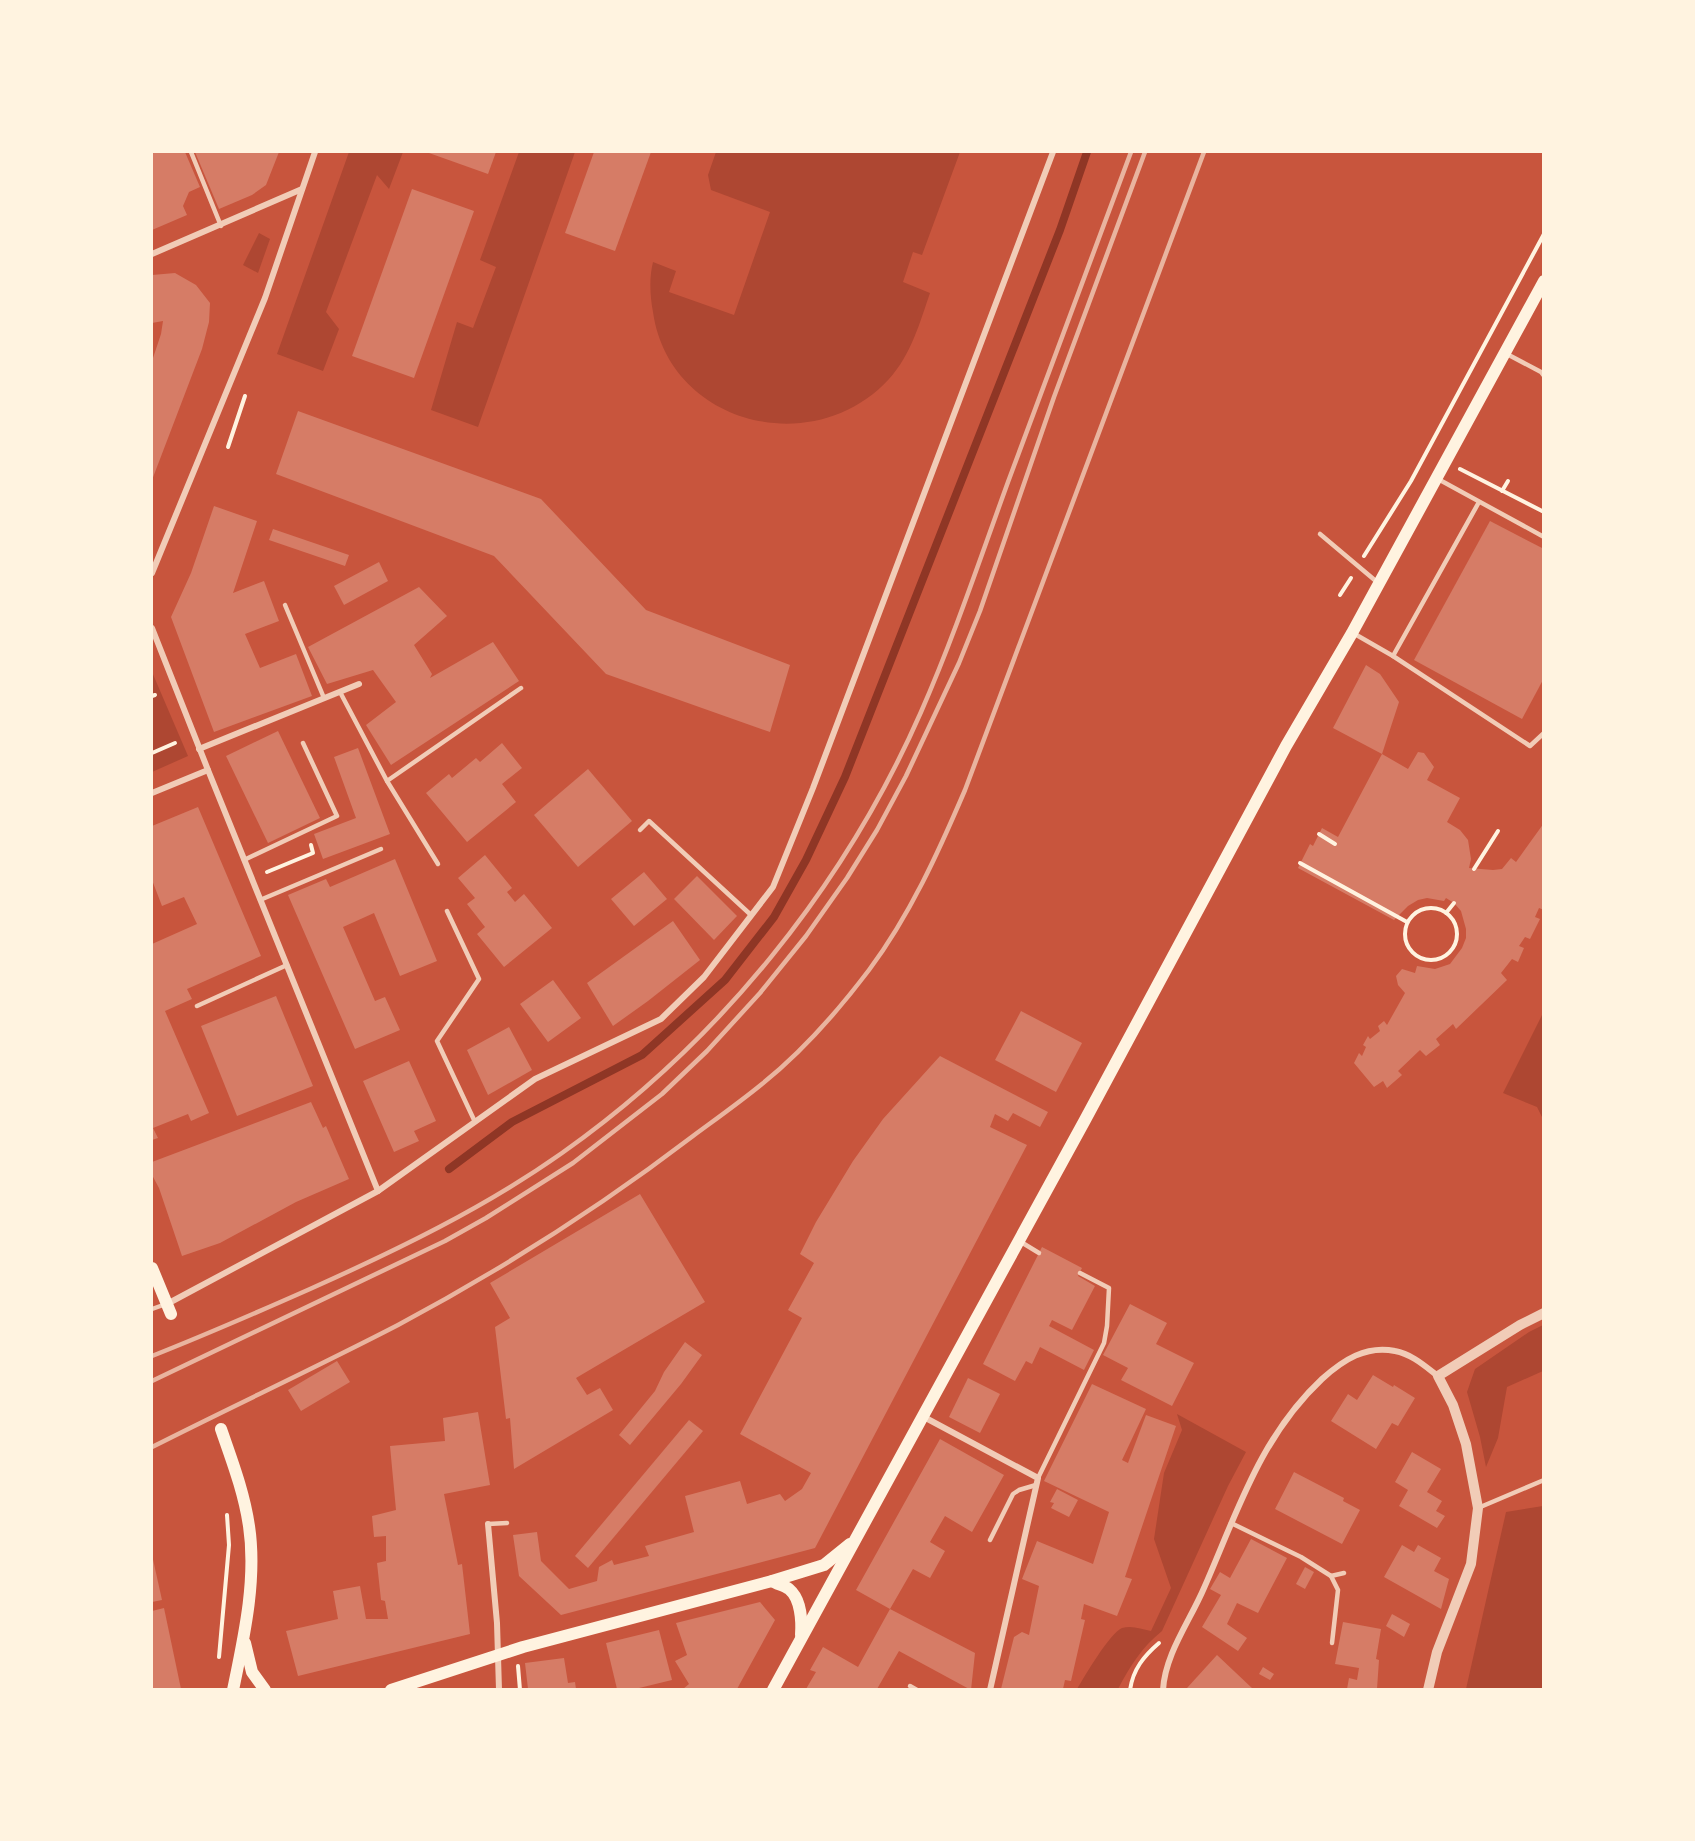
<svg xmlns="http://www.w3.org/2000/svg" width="1695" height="1841" viewBox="0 0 1695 1841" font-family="Poppins,sans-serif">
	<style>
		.green { fill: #ae4732 }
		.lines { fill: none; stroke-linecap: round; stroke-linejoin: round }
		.stream { stroke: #8f3625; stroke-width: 8 }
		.building { fill: #d67c66 }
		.path { stroke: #fff3e0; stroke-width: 4 }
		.service { stroke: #f1ccb7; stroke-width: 4.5 }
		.minor { stroke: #f1ccb7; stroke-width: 6 }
		.tertiary { stroke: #f1ccb7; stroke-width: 10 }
		.secondary { stroke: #fff3e0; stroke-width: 12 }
		.rail { stroke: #e9b49f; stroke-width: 4.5 }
	</style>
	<rect width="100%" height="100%" fill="#c8553d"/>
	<g class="green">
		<polygon points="349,152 403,152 389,189 377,175 326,312 339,329 323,371 277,354"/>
		<polygon points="519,152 575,152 478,427 431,410 457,322 473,328 496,267 480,260"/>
		<path d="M 716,152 L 960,152 L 922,255 L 913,252 L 903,282 L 930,293 C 920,322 911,355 889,379 C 814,461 669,425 653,312 C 650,296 649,278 653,262 L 676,271 L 669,292 L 734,315 L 770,212 L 711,190 L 708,175 Z"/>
		<polygon points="259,233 270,239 258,273 243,265"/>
		<polygon points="152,672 188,756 152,772"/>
		<polygon points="1543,1013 1543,1119 1537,1107 1503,1093"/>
		<polygon points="1543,1325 1543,1371 1507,1387 1498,1438 1486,1467 1480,1437 1467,1392 1475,1369 1529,1332"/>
		<path d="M 1177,1414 L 1246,1452 L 1228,1486 L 1162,1631 C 1142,1647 1130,1666 1118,1689 L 1077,1689 C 1085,1676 1109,1634 1122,1628 C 1132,1625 1141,1629 1151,1631 L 1171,1588 L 1154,1539 L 1164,1473 L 1182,1430 Z"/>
		<polygon points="1543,1506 1543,1689 1466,1689 1506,1512"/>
	</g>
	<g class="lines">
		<polyline class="stream" points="449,1169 512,1122 642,1055 725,980 774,917 806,860 845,777 1060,230 1087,152"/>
	</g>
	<g class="building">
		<polygon points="152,152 185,152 200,187 189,192 183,206 187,215 152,230 152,188 153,188"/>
		<polygon points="195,152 279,152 266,185 252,195 219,209"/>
		<polygon points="429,152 496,152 488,174 429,153"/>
		<polygon points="594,152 651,152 615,251 565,233"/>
		<polygon points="412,189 474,211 414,378 352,356"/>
		<polygon points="175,273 196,285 210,303 209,322 202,349 152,480 152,361 161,334 163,321 152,323 152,275"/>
		<polygon points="298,411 541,499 646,610 790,665 770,732 606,674 494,556 276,474"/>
		<polygon points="214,506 257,521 233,593 264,581 279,621 245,634 260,668 296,654 312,696 214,732 171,617 191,573"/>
		<polygon points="1490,521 1544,549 1544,678 1522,719 1414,660"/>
		<polygon points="273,529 349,555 345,566 269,540"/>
		<polygon points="379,562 388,581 344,605 334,586"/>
		<polygon points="419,587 447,616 414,645 432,674 430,678 493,642 519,681 391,765 366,725 396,702 373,670 327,684 308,647"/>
		<polygon points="1366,665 1380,674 1399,702 1382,754 1408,769 1418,752 1424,753 1434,767 1427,780 1460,798 1447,822 1460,830 1468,840 1471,859 1469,868 1493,870 1502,869 1511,858 1516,862 1544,823 1544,910 1539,908 1535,917 1540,919 1530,939 1525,937 1519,946 1524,948 1518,962 1512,959 1501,973 1507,980 1456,1029 1453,1024 1436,1039 1440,1045 1426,1056 1420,1050 1398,1071 1402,1075 1387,1088 1383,1081 1374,1087 1354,1063 1359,1053 1362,1056 1366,1047 1363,1045 1368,1036 1370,1039 1380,1031 1378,1026 1384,1021 1387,1025 1405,993 1398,985 1396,976 1402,969 1415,973 1417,966 1435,969 1450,964 1462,948 1466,938 1466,929 1461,911 1454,903 1446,898 1444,901 1427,898 1418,900 1408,906 1394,920 1298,868 1310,844 1313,846 1322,828 1338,837 1382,754 1333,728"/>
		<polygon points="278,731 320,818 268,843 226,756"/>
		<polygon points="502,743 522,768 502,784 516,802 467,842 426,793 449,774 452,778 476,758 480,762"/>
		<polygon points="358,748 390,834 323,859 314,834 356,818 334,757"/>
		<polygon points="588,769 632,821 578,867 534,815"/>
		<polygon points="198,807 261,956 187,989 192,999 165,1011 209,1113 191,1121 188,1114 153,1128 158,1138 152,1140 152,944 197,924 184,897 162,906 152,880 152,826"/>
		<polygon points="485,855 512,888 507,892 515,902 524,894 552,928 504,967 477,934 485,927 467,904 475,898 458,878"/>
		<polygon points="395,859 437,961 400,976 374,913 343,927 375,1001 385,997 400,1030 355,1049 288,895 326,879 330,887"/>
		<polygon points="644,872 667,899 634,926 611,899"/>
		<polygon points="697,876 737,916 714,940 674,899"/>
		<polygon points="673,921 700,960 648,1001 613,1026 587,983"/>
		<polygon points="553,980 581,1018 548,1042 520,1004"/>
		<polygon points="276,996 313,1086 237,1116 201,1026"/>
		<polygon points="1021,1011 1082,1043 1056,1092 995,1060"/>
		<polygon points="509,1027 532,1070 488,1095 467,1050"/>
		<polygon points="940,1056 1048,1112 1040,1127 1013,1113 1008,1121 995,1114 990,1127 1027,1145 815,1548 561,1615 519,1576 513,1535 537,1532 541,1561 569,1589 597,1581 599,1567 612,1560 614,1565 649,1556 645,1546 694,1532 685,1496 740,1481 747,1504 780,1494 785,1501 802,1489 811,1473 740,1434 802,1318 788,1310 814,1263 800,1254 816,1222 853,1161 883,1119"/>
		<polygon points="409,1061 436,1121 414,1131 419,1141 394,1152 363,1081"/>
		<polygon points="311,1102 323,1128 326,1126 349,1179 296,1202 220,1243 182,1256 159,1188 152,1175 152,1162"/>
		<polygon points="640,1194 705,1302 576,1378 587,1395 600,1388 613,1410 514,1469 510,1418 506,1419 495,1327 510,1318 490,1283"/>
		<polygon points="1042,1247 1082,1268 1078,1276 1095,1286 1072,1330 1052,1320 1049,1326 1094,1350 1084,1370 1040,1347 1032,1364 1026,1361 1015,1381 983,1364"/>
		<polygon points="1130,1304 1167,1323 1156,1344 1194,1363 1172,1406 1121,1380 1128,1368 1103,1355"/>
		<polygon points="685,1342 702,1355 681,1384 630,1445 619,1435 655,1391 664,1372"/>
		<polygon points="337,1361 350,1382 301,1411 288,1390"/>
		<polygon points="1373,1375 1393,1387 1394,1385 1415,1398 1398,1426 1392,1423 1376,1449 1331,1421 1348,1394 1357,1400"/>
		<polygon points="968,1378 1000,1394 980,1433 949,1417"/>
		<polygon points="1092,1384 1146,1409 1122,1460 1128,1463 1146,1415 1176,1426 1125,1577 1132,1579 1117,1616 1084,1604 1081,1619 1085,1620 1071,1681 1065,1680 1063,1689 1001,1689 1014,1637 1022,1632 1029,1635 1039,1586 1022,1579 1037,1541 1093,1564 1109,1512 1044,1481"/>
		<polygon points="478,1412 490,1485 444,1494 458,1565 462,1564 470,1634 298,1676 286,1631 338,1619 333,1591 360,1586 366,1619 388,1619 385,1601 381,1600 377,1563 386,1561 386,1536 374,1537 372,1516 396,1510 390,1446 445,1441 443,1418"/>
		<polygon points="689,1420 703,1431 588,1568 575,1556"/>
		<polygon points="940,1439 1004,1475 972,1532 945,1516 930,1542 945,1551 930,1578 913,1569 890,1609 856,1590"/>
		<polygon points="1412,1452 1441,1469 1427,1492 1442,1501 1436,1511 1445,1516 1437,1528 1399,1506 1408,1490 1395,1482"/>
		<polygon points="1294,1472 1344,1498 1343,1501 1360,1510 1342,1544 1275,1509"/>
		<polygon points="1057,1489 1078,1500 1069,1517 1051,1508 1054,1503 1050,1502"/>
		<polygon points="1251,1539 1287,1558 1258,1613 1237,1603 1227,1624 1247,1638 1238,1651 1202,1627 1221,1595 1210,1589 1220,1572 1230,1578"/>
		<polygon points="1402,1545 1414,1552 1418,1545 1441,1558 1434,1571 1449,1579 1441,1609 1384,1577"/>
		<polygon points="152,1555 162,1600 152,1602"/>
		<polygon points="1305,1567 1314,1572 1305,1589 1296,1584"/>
		<polygon points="760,1602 775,1620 737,1689 683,1689 689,1684 675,1661 687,1655 676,1623"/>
		<polygon points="164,1608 181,1689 152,1689 152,1611"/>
		<polygon points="890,1609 975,1653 971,1690 899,1651 877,1689 806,1689 816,1672 810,1670 823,1647 858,1667"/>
		<polygon points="1392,1614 1410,1624 1404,1637 1386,1626"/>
		<polygon points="1343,1622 1381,1629 1376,1659 1379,1660 1377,1689 1347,1689 1349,1678 1357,1680 1359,1668 1335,1664"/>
		<polygon points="659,1630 672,1680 635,1689 617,1689 606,1643"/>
		<polygon points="1217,1655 1253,1689 1189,1689 1187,1688"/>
		<polygon points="564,1658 568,1683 575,1682 576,1689 528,1689 525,1663"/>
		<polygon points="1263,1667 1274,1674 1270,1680 1259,1674"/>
	</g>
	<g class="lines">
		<g class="path">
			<polyline points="228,447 245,396"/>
			<polyline points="1460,469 1544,512"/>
			<polyline points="1502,491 1508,481"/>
			<polyline points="1364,556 1411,481 1544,234"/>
			<polyline points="1340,595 1351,578"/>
			<polyline points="152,696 155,695"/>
			<polyline points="152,753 175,743"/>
			<polyline points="1319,834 1335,844"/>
			<polyline points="1300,863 1407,922"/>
			<polyline points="1474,869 1498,831"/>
			<polyline points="267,872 313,853 311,845"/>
			<circle cx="1431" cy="934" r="26"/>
			<polyline points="1446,913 1454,903"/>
			<polyline points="219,1657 229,1545 227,1515"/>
			<polyline points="518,1666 520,1690"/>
			<path d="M 1130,1690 C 1133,1669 1144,1656 1159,1643"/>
		</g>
		<g class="service">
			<polyline points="191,152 221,226"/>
			<polyline points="1505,353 1541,372 1544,376"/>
			<polyline points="1438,479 1544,537"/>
			<polyline points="1320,534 1377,582"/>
			<polyline points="285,605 324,698"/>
			<polyline points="1353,633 1393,656 1530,746 1544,733"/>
			<polyline points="1393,656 1479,502"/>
			<polyline points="340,692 387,781 521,688"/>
			<polyline points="387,781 438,864"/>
			<polyline points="640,830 649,821 751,915"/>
			<polyline points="244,860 337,816 303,743"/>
			<polyline points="260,900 381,849"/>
			<polyline points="447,911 479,979 437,1041 475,1122"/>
			<polyline points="197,1006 287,965"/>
			<polyline points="1021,1242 1039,1253"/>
			<polyline points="152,1309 166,1304"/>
			<polyline points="1038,1478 1104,1343 1107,1326 1109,1288 1080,1273"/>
			<polyline points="1478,1508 1544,1480"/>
			<polyline points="1231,1523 1301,1557 1331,1576 1344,1573"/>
			<polyline points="488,1524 507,1523"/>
			<polyline points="990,1540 1013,1494 1019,1490 1036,1485"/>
			<polyline points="1331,1576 1338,1590 1332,1643"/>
			<polyline points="910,1686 917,1690"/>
		</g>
		<g class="minor">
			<polyline points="152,254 302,189"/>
			<polyline points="152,573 265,298 315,152"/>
			<polyline points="152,628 208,770 152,793"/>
			<polyline points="199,749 359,684"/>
			<polyline points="208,770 378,1191"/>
			<polyline points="167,1304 378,1191 535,1079 661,1019 704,977 773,887 813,788 1053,152"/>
			<polyline points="922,1416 1038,1478 990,1690"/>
			<polyline points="488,1524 497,1623 499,1690"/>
			<path d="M 1163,1690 C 1165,1654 1190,1621 1204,1588 C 1237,1513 1260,1437 1322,1379 C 1343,1360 1366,1345 1395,1351 C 1412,1354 1426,1367 1438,1376"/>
		</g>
		<polyline class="tertiary" points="1428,1690 1437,1652 1471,1564 1478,1508 1466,1444 1453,1405 1438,1376 1520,1325 1544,1313"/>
		<g class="secondary">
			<polyline points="152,1268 171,1314"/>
			<path d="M 221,1429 C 232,1461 244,1492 249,1526 C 257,1579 244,1637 233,1690"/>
			<path d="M 772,1581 C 777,1584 785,1586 789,1589 C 801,1599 802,1621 801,1635"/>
			<polyline points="245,1643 252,1672 265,1690"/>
			<polyline points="391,1690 523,1647 772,1581 824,1565 850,1544"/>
			<polyline points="773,1690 1085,1120 1286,746 1352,633 1544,281"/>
		</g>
		<g class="rail">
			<path d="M 152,1356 C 205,1335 258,1312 310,1289 C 397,1250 484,1208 562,1153 C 718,1043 844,887 921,712 C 954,637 980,559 1008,482 C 1049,372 1090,262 1131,152"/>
			<polyline points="152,1381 445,1241 486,1218 573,1163 662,1094 707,1051 760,993 806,936 847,878 877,830 906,776 959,663 980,611 1054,397 1145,152"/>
			<path d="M 152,1447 C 233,1406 317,1367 398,1325 C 501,1270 600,1207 693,1136 C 716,1119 740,1102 762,1084 C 802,1052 838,1011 869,970 C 910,915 938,853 965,790 L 1204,152"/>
		</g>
	</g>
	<rect width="1695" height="1841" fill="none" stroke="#fff3e0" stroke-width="306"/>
</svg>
